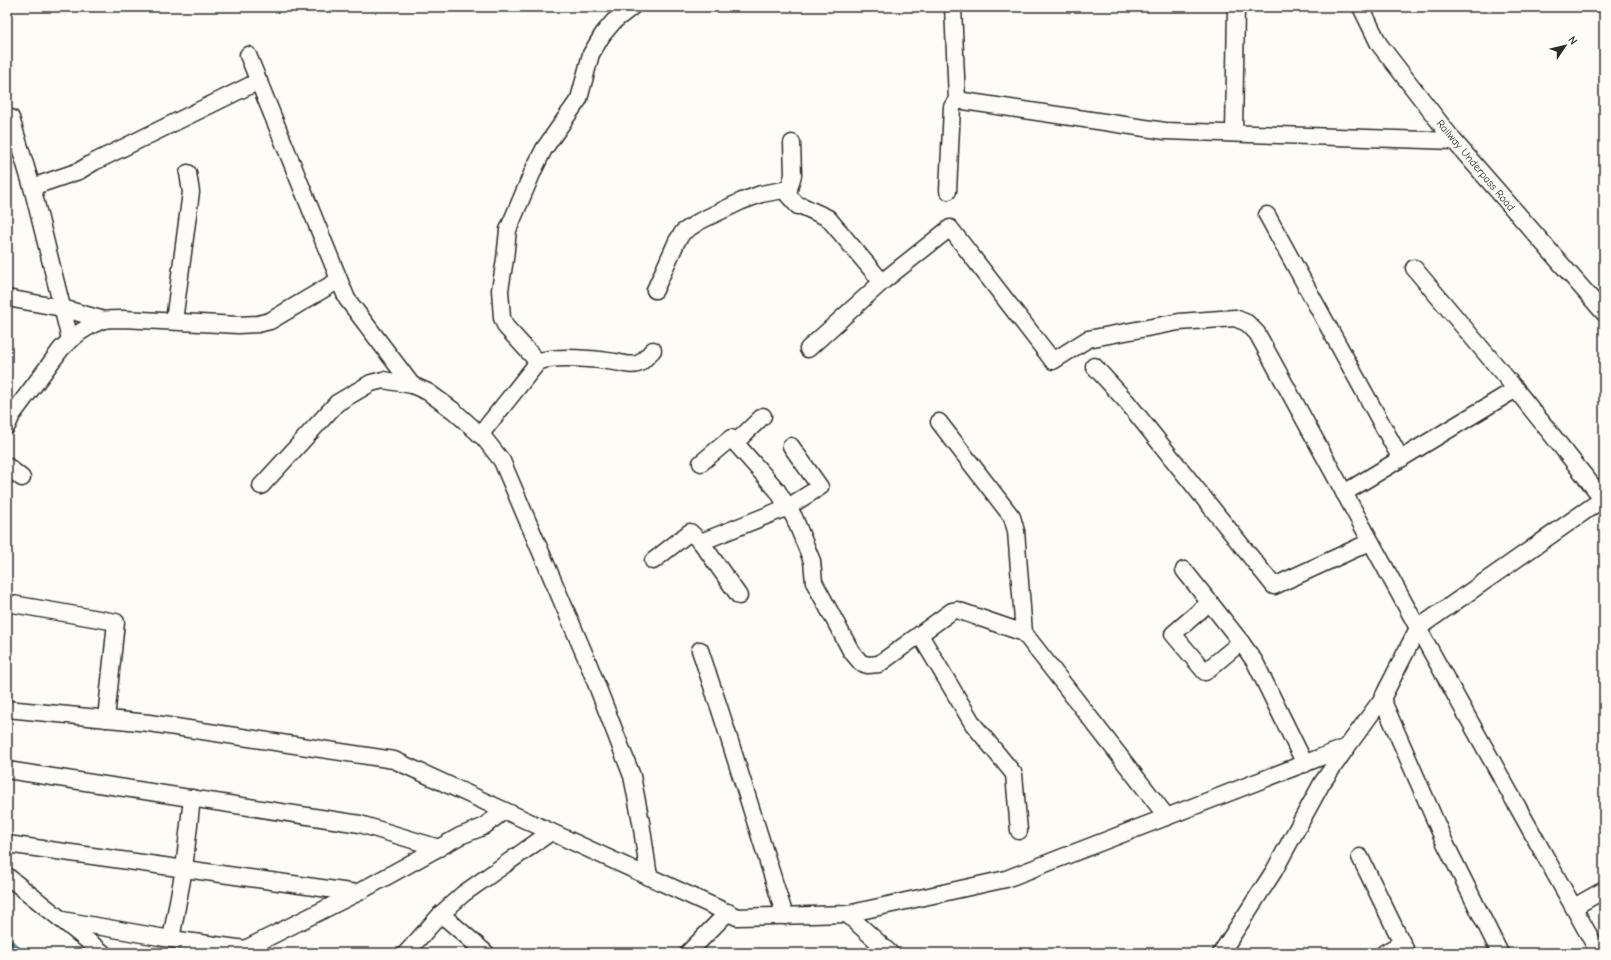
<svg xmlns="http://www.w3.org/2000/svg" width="1611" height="960" viewBox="0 0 1611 960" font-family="'Comic Neue',sans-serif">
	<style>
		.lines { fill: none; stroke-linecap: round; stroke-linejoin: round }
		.stream { stroke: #5d8897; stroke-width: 4.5 }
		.minor-casing { stroke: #2b2b2b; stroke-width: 19 }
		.minor { stroke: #fdfcf7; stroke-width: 16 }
		.labels { text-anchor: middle; stroke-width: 4; stroke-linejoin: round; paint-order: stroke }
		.street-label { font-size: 11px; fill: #2b2b2b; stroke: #fdfcf7 }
	</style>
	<rect width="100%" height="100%" fill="#fdfcf7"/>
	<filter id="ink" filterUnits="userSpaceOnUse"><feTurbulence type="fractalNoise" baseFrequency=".025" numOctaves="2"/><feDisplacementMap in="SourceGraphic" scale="8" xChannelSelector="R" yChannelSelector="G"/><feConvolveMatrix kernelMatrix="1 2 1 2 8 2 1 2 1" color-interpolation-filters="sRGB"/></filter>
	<g filter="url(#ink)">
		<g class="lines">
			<polyline class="stream" points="7,939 24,953"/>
			<g class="minor-casing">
				<g id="minor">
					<polyline points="1361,7 1379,44 1454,141 1604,313"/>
					<polyline points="248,55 347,299 412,385"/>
					<polyline points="957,100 1165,131 1454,141"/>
					<polyline points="11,118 32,187 70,339"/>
					<polyline points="1234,133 1236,7"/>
					<polyline points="792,143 793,175 789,189 788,195 798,206 802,206 828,218 882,282"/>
					<polyline points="32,187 79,171 94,162 259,81"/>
					<polyline points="948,191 952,107 957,100 953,7"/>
					<polyline points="1267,215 1401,459"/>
					<polyline points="1414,268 1509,381 1603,499"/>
					<polyline points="655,290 677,241 683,232 700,221 742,201 761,194 789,189"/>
					<polyline points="7,298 62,308 104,320"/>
					<polyline points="174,321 191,192 188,173"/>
					<polyline points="808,349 882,282 950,228 1053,361 1088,339 1179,322 1235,318 1247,323 1257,333 1418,628 1599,953"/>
					<polyline points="538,362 506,327 502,318 500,290 505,259 508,230 534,169 544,149 579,99 591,54 603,34 614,21 632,7"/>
					<polyline points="1094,366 1127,402 1274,586 1370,542"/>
					<polyline points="939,422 1012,517 1016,531 1024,633"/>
					<path d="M 7,426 L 12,415 L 61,349 C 73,336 87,326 103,320 C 109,319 117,319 123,319 L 238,325 L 258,324 L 270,321 L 339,280"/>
					<path d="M 480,435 L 538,362 C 555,355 597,359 615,362 C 623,363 632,367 640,363 C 644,360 649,354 653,350"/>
					<polyline points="735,443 763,416"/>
					<polyline points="701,463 731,438 777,490 794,517 812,561 814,582 851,651 861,663 868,665 879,664 952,611 957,610 1024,633 1167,817"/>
					<polyline points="7,466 22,478"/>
					<polyline points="261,486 337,403 371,383 383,380 412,385 428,392 454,411 484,438 502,461 587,660 632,776 641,822 649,877"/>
					<polyline points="1344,493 1516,389"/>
					<polyline points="701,542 788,507 820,487 791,446"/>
					<polyline points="653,561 690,532 701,542 739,596"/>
					<polyline points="1184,570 1241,642 1255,662 1305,764"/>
					<polyline points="1210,602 1173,634 1205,672 1241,642"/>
					<polyline points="7,603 116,622 106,719"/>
					<polyline points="920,635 973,724 1014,774 1019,831"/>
					<polyline points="700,650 721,713 785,916"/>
					<polyline points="1382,699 1445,843 1500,953"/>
					<polyline points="7,709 149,723 394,760 737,917 847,914 1006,879 1347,747 1382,699 1418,628 1604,498"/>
					<polyline points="7,770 360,824 439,848"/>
					<polyline points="7,844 357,893"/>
					<polyline points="1360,857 1407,953"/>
					<polyline points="7,876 103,953"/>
					<polyline points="1574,907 1604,890"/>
					<polyline points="441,914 486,953"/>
					<polyline points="847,914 890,953"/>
					<polyline points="62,920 171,939 245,949"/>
					<polyline points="171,939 184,869 192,798"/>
					<polyline points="237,953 357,893 460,836 483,827 504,811"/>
					<polyline points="406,953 441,914 463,894 551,832"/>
					<polyline points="688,953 728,912"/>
					<polyline points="1221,953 1274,871 1322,783 1347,747"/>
					<polyline points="1384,953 1402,943"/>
				</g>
			</g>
			<use href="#minor" class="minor"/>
		</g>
	</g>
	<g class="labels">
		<g class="street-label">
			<text transform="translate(1476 165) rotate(50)" y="4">Railway Underpass Road</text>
		</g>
	</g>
	<rect width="1611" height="960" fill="none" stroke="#fdfcf7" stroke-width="24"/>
	<rect x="12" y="12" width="1587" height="936" fill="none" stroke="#2b2b2b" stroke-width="1.5" filter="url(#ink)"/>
	<g transform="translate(1565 46) rotate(55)" stroke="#fdfcf7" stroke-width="3" paint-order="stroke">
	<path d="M0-3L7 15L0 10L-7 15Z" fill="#2b2b2b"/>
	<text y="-6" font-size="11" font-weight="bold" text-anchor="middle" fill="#2b2b2b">N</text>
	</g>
</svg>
